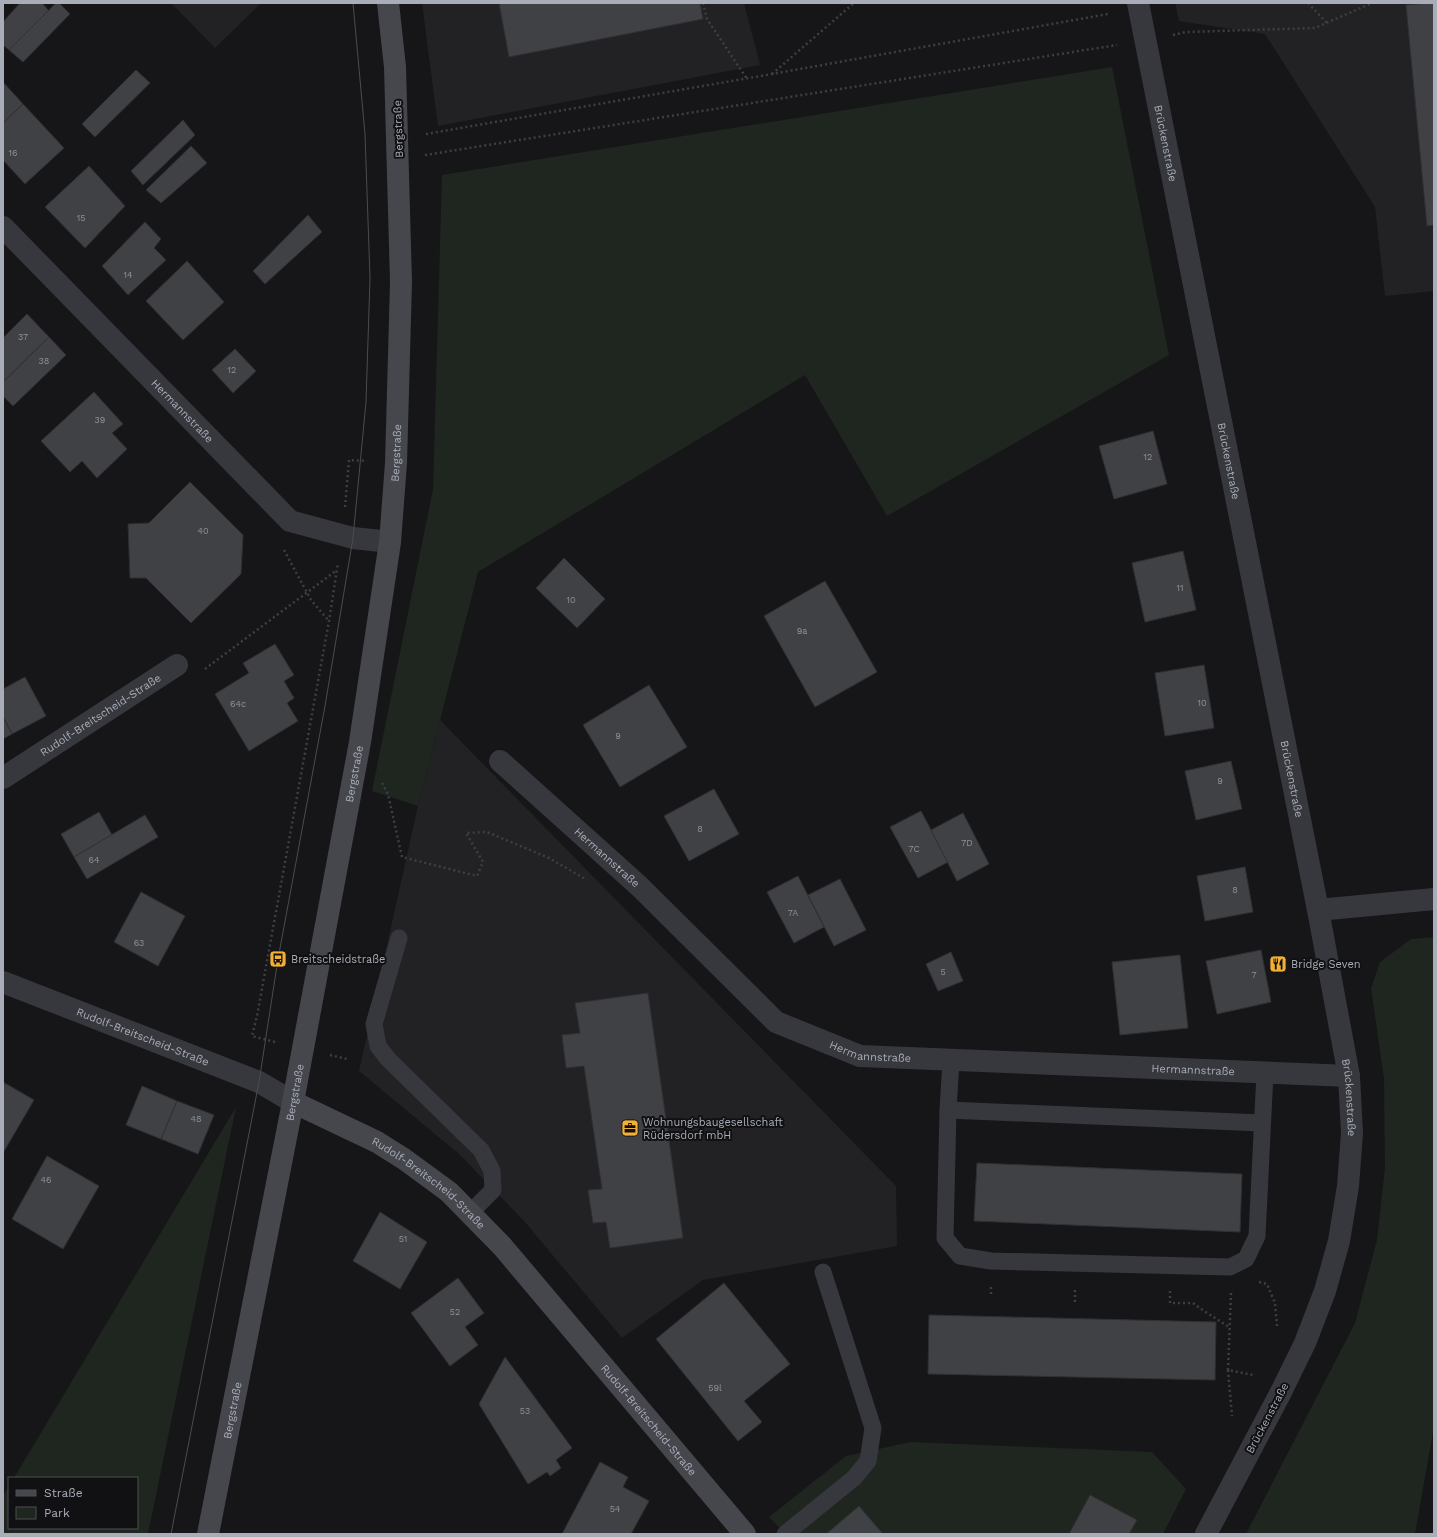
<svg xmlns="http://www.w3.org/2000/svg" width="1437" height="1537" viewBox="0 0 1437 1537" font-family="'Work Sans',sans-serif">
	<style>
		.built { fill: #222225 }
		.green { fill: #1e261f }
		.building { fill: #404145; stroke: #303034 }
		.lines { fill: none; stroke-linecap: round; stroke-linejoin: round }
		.path { stroke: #3d3f44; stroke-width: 2.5; stroke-dasharray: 2 3; stroke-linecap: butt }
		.lane { stroke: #37383d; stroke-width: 17 }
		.street { stroke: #37383d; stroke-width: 22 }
		.secondary { stroke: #45474d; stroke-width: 22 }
		.tram { stroke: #4a4c52; stroke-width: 1 }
		.labels { text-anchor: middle; stroke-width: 4; stroke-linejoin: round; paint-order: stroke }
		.number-label { font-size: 9px; fill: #8e929b }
		.street-label { font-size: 11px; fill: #a8adb8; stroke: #111113 }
		.poi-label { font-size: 11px; fill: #a8adb8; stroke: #111113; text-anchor: start }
	</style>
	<rect width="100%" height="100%" fill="#161618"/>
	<g class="built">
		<polygon points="171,3 261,3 215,48"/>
		<polygon points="422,3 744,3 760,65 438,126"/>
		<polygon points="1175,3 1434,3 1434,291 1385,296 1375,207 1265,34 1179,21"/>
		<polygon points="440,720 896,1186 897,1246 703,1280 622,1338 524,1221 459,1154 359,1071 418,806"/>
	</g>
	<g class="green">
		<polygon points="1112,67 1169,355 887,516 805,375 478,572 418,806 372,791 433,489 442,175"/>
		<polygon points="1434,937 1434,1426 1415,1534 1246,1534 1355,1323 1377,1240 1385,1168 1384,1079 1371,988 1380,962 1411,939"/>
		<polygon points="236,1107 148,1534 3,1534 3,1496 9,1486 9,1528 137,1528 137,1478 14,1478"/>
		<polygon points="911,1442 1152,1452 1186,1489 1163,1534 786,1534 769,1517 846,1456"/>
	</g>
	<g class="building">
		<polygon points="20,3 42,3 49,11 9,50 3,45 3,22"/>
		<polygon points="56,3 59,3 70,14 23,62 9,50"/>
		<polygon points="499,3 700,3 703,19 509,57"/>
		<polygon points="1426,3 1434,3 1434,225 1427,226 1406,5"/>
		<polygon points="136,70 150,83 95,137 82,124"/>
		<polygon points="3,82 23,104 3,123"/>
		<polygon points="23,104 64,148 25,184 3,160 3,123"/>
		<polygon points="183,120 195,135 143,185 131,171"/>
		<polygon points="191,146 207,163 161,203 146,190"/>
		<polygon points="89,166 125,206 85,248 45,207"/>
		<polygon points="308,215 322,232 265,284 253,271"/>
		<polygon points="145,222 161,239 154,248 166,260 128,295 102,266"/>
		<polygon points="187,261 224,302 183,340 146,301"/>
		<polygon points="27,314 49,337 3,382 3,338"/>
		<polygon points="49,337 66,355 13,406 3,396 3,382"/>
		<polygon points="235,349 256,371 233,393 212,370"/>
		<polygon points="94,392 123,424 112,433 127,449 97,478 82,461 70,472 41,441"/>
		<polygon points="1153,431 1167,484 1114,499 1099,446"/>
		<polygon points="190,482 243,535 241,574 191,623 146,578 130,578 128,524 149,523"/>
		<polygon points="1183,551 1196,610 1145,622 1132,563"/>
		<polygon points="564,558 605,599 577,628 536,588"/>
		<polygon points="825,581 877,672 815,707 764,616"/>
		<polygon points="275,644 294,675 284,681 294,698 287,703 298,721 249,751 215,694 249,673 243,663"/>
		<polygon points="1204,665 1214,728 1165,736 1155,673"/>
		<polygon points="25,677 46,716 12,734 3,717 3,689"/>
		<polygon points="649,685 687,747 620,787 583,725"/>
		<polygon points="3,717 12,734 3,739"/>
		<polygon points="1231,761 1242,809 1196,820 1185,771"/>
		<polygon points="714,789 739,834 689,861 664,816"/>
		<polygon points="921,811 948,862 918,878 890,827"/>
		<polygon points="99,812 112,835 74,857 61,834"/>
		<polygon points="963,813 989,864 957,881 931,830"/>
		<polygon points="145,815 158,837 87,879 74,857"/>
		<polygon points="1245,867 1253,912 1205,921 1197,876"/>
		<polygon points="798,876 824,927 794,943 767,892"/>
		<polygon points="840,879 866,930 834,946 808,895"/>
		<polygon points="141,892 185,916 158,966 114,942"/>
		<polygon points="1261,950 1271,1002 1217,1014 1206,961"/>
		<polygon points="951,952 963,981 938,991 926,964"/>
		<polygon points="1180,955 1188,1028 1120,1035 1112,962"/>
		<polygon points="648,993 683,1238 610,1248 606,1222 593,1223 588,1190 602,1189 584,1066 566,1068 562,1035 580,1033 575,1003"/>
		<polygon points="3,1082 34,1100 3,1153"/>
		<polygon points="142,1086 177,1101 161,1139 126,1125"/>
		<polygon points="177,1101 214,1115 198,1154 161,1139"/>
		<polygon points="47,1156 99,1186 63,1249 12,1219"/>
		<polygon points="977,1163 1242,1174 1240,1232 974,1221"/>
		<polygon points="380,1212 427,1242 400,1289 353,1261"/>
		<polygon points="458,1278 484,1313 465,1327 478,1345 450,1366 411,1313"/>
		<polygon points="724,1283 790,1364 744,1401 762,1422 738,1441 656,1339"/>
		<polygon points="929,1315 1216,1322 1215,1380 928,1374"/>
		<polygon points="505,1357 572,1448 556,1460 561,1468 550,1476 547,1472 528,1484 479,1404"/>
		<polygon points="600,1462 628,1477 623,1487 649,1501 631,1534 562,1534"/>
		<polygon points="1090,1495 1137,1520 1129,1534 1069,1534"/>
		<polygon points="859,1506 883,1534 826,1534"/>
	</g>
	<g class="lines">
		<g class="path">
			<polyline points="703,3 707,19 747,79"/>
			<polyline points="1308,3 1327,23"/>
			<polyline points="1173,35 1186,32 1315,28 1372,3"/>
			<polyline points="772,74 854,3"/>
			<polyline points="426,134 772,74 1108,14"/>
			<polyline points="425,155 1117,45"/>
			<polyline points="345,507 349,460 367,461"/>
			<polyline points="284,550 311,600 329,621"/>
			<polyline points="205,669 337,570"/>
			<polyline points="382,783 388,794 402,857 477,876 483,862 466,833 487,832 549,858 587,880"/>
			<polyline points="275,1042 252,1036 257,1016 329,621 338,563"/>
			<polyline points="330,1055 347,1059"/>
			<polyline points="1259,1282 1267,1284 1275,1303 1277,1326"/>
			<polyline points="991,1287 991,1297"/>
			<polyline points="1170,1291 1170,1303 1193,1303 1204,1311 1229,1327"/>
			<polyline points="1231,1293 1228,1370 1253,1375"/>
			<polyline points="1075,1302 1075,1290"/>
			<polyline points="1228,1370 1232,1416"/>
		</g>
		<g class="lane">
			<polyline points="399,938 374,1024 378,1046 388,1059 481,1150 492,1171 493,1190 470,1213"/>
			<polyline points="951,1061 948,1110 945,1238 960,1256 991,1261 1230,1267 1246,1259 1257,1236 1265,1073"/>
			<polyline points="948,1110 1262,1123"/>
			<polyline points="785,1534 854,1478 868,1461 873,1428 823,1272"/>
		</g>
		<g class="street">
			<path id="s1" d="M 1138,3 L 1318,910 L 1349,1076 L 1352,1133 L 1348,1186 L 1339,1241 L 1325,1291 L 1305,1343 L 1281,1392 L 1206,1534"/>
			<path id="s2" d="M 3,227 L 290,521 L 353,538 L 390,542"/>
			<path id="s3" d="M 500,761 L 639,886 L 776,1022 L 860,1056 L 1349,1076"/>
			<path id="s4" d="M 3,778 L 177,665"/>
			<polyline points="1318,910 1434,899"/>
			<path id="s5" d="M 3,982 L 259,1082 L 293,1102"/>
		</g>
		<g class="secondary">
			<path id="s6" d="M 293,1102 L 377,1142 L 404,1159 L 449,1192 L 502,1246 L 745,1534"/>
			<path id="s7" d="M 208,1534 L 293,1102 L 360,742 L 390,542 L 396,463 L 401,282 L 395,67 L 388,3"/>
		</g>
		<polyline class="tram" points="171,1534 259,1082 278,959 325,706 353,538 366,402 370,278 365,134 353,3"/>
	</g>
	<defs>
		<g id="bus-square" transform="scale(0.9)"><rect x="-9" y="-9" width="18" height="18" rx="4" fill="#f2b134" stroke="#111113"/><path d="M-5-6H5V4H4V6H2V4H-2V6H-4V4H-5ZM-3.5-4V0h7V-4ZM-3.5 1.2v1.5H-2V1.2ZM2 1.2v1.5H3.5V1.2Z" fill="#111"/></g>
		<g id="restaurant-square" transform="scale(0.9)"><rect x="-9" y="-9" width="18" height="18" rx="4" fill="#f2b134" stroke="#111113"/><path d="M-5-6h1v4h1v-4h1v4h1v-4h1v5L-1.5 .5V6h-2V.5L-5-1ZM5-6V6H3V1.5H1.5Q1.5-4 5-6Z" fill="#111"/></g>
		<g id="office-square" transform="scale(0.9)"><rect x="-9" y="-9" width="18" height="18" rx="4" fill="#f2b134" stroke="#111113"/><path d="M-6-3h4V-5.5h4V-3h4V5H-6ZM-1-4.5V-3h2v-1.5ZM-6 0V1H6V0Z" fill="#111"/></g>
	</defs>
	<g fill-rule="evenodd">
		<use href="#bus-square" x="278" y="959"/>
		<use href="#restaurant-square" x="1278" y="964"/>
		<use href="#office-square" x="630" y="1128"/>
	</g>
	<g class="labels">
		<g class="number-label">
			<text x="13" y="156">16</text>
			<text x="81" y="221">15</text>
			<text x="128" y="278">14</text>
			<text x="23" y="340">37</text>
			<text x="44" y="364">38</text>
			<text x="232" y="373">12</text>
			<text x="100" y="423">39</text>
			<text x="1148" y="460">12</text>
			<text x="203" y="534">40</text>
			<text x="1180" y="591">11</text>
			<text x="571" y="603">10</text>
			<text x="802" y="634">9a</text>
			<text x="1202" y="706">10</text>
			<text x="238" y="707">64c</text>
			<text x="618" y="739">9</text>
			<text x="1220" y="784">9</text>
			<text x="700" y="832">8</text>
			<text x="967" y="846">7D</text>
			<text x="914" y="852">7C</text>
			<text x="94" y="863">64</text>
			<text x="1235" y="893">8</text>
			<text x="793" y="916">7A</text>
			<text x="139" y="946">63</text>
			<text x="943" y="975">5</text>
			<text x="1254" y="978">7</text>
			<text x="196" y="1122">48</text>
			<text x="46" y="1183">46</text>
			<text x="403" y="1242">51</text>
			<text x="455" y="1315">52</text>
			<text x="715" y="1391">59l</text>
			<text x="525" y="1414">53</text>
			<text x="615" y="1512">54</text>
		</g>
		<g class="street-label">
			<text transform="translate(398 129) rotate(-92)" y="4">Bergstraße</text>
			<text dy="4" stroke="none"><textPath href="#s1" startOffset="143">Brückenstraße</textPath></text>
			<text dy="4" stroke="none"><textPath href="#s2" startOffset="257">Hermannstraße</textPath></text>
			<text dy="4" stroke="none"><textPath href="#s7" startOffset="1098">Bergstraße</textPath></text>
			<text dy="4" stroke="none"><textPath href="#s1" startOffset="467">Brückenstraße</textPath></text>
			<text dy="4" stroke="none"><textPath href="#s4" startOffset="116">Rudolf-Breitscheid-Straße</textPath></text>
			<text dy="4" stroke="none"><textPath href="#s7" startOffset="774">Bergstraße</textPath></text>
			<text dy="4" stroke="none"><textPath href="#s1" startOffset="791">Brückenstraße</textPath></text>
			<text dy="4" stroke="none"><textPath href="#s3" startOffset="144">Hermannstraße</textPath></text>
			<text dy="4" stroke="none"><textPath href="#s5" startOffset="150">Rudolf-Breitscheid-Straße</textPath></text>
			<text dy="4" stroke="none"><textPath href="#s3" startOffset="480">Hermannstraße</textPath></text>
			<text dy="4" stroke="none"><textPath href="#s3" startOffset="804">Hermannstraße</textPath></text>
			<text dy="4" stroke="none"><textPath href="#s7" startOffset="450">Bergstraße</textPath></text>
			<text dy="4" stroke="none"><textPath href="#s1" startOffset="1115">Brückenstraße</textPath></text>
			<text dy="4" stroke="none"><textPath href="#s6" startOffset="159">Rudolf-Breitscheid-Straße</textPath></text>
			<text dy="4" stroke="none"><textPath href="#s7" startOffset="126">Bergstraße</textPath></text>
			<text transform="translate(1267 1418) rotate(-62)" y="4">Brückenstraße</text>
			<text dy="4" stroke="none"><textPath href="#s6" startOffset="484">Rudolf-Breitscheid-Straße</textPath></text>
		</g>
		<g class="poi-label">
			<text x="291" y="963">Breitscheidstraße</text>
			<text x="1291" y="968">Bridge Seven</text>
			<text x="643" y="1126">Wohnungsbaugesellschaft<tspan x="643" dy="13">Rüdersdorf mbH</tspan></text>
		</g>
	</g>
	<rect width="1437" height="1537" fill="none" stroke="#a8adb8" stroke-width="8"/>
	<rect x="8" y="1477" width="130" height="52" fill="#111113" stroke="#4d4f55"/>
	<rect x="16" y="1490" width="20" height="6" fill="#45474d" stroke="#4d4f55"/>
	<text x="44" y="1497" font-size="12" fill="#a8adb8">Straße</text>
	<rect x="16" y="1507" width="20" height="12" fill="#1e261f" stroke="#4d4f55"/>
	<text x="44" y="1517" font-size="12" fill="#a8adb8">Park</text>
</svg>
